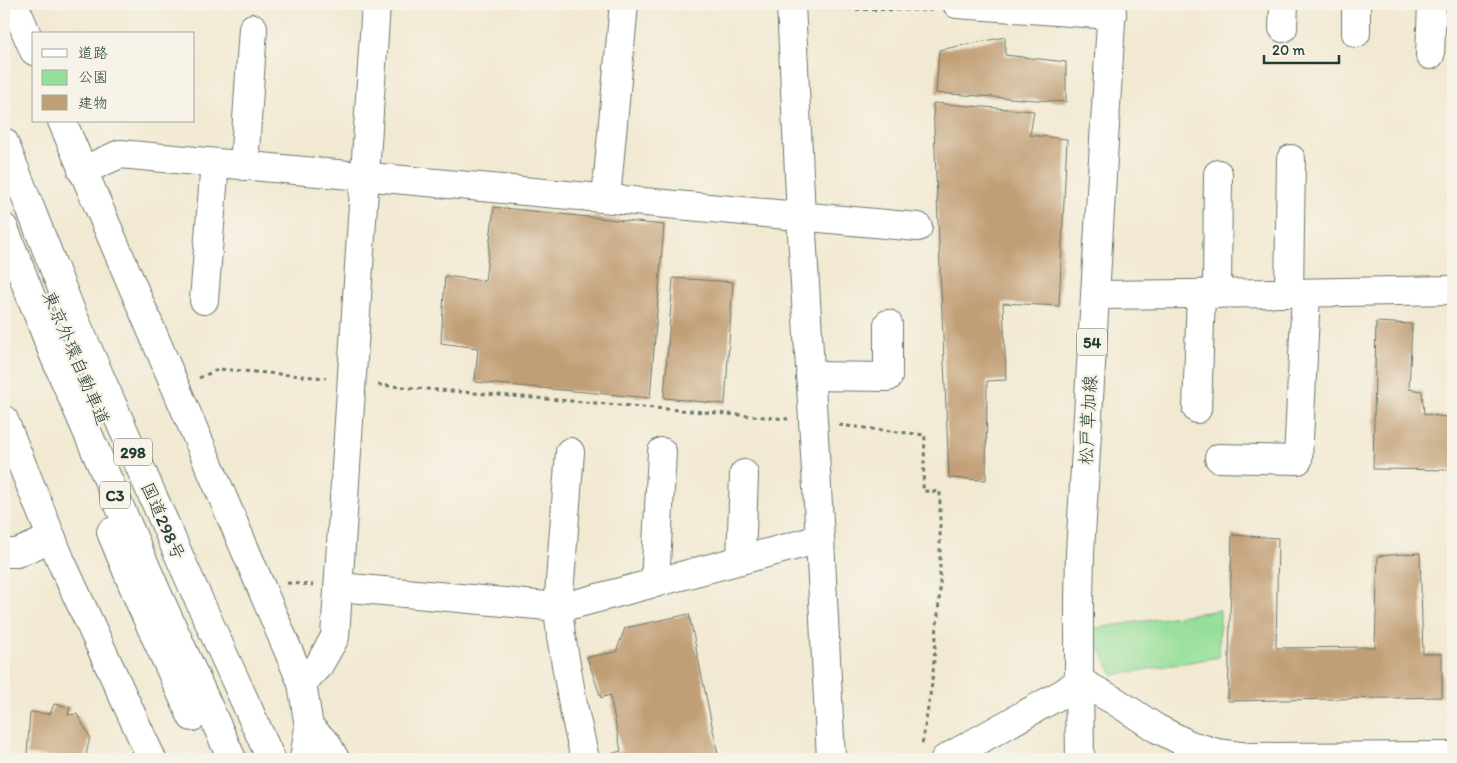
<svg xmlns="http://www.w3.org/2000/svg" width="1457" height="763" viewBox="0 0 1457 763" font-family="Itim,'Klee One',sans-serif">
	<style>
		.green { fill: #96df9a; stroke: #5a8e67 }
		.building { fill: #c19f76 }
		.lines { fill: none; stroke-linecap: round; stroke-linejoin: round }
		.minor-casing { stroke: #69796b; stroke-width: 30 }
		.major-casing { stroke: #69796b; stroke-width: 30 }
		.highway-casing { stroke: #69796b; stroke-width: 30 }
		.path { stroke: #69796b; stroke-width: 3; stroke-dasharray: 4 4; stroke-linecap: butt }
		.minor { stroke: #fff; stroke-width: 28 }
		.major { stroke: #fff; stroke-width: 28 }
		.highway { stroke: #fff; stroke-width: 28 }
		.labels { text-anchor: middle; stroke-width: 5; stroke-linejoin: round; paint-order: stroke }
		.shield { fill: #f7f3e8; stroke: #60746a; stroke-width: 1 }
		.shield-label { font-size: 16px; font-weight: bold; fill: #1f3d34 }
		.street-label { font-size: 18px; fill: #1f3d34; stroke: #f7f3e8 }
	</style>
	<rect width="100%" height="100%" fill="#f7f3e8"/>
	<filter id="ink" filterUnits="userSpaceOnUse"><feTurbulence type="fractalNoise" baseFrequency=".02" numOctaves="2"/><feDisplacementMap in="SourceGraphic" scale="10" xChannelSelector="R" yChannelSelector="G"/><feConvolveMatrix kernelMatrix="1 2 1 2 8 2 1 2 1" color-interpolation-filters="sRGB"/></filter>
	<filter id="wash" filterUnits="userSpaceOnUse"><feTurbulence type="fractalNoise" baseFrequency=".0096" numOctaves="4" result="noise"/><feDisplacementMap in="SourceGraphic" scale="20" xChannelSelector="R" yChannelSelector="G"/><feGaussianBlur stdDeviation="1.12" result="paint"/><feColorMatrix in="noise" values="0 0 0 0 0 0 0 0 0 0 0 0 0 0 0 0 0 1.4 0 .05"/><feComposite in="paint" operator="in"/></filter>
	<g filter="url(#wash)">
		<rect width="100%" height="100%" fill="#f2e9d2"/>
		<polygon class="green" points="1220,610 1219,657 1113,675 1090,629"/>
		<g id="blocks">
			<g class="building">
				<polygon points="1005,37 1005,55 1066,62 1066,102 936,93 939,50"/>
				<polygon points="933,103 1034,111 1030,135 1067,139 1059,306 1003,303 1006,380 987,381 986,480 949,478"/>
				<polygon points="494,207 664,225 650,398 475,382 478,348 441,343 445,276 485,281"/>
				<polygon points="673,278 733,282 725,404 664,398"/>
				<polygon points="1376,322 1412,324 1409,389 1422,391 1424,414 1453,418 1453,470 1373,469"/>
				<polygon points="1232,535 1278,538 1276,648 1375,647 1378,556 1420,553 1423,654 1442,654 1442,697 1228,701"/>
				<polygon points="689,614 719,759 607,759 607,755 621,751 610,695 601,698 587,657 616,652 625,628"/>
				<polygon points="54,704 70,707 68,715 77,714 90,737 85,759 27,755 30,712 50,714"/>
			</g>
		</g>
	</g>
	<g filter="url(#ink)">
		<use href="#blocks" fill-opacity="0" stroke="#69796b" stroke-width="1"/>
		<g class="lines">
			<g class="minor-casing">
				<g id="minor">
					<polyline points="14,4 34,51"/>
					<polyline points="791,4 801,216 820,539 831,759"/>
					<polyline points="957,4 1112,15"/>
					<polyline points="1283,28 1284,4"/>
					<polyline points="1356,33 1356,4"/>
					<polyline points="1430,55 1432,4"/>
					<polyline points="62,121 302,683 309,727 304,759"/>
					<polyline points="244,166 253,28"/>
					<polyline points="82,171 120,154 918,227"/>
					<polyline points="606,198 624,4"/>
					<polyline points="1289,293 1291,159"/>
					<polyline points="1217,294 1218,174"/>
					<polyline points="1095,295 1289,293 1453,290"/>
					<polyline points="204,300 215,163"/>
					<polyline points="810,376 888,377 888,324"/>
					<polyline points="1197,409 1201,294"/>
					<polyline points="4,420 61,561 152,759"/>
					<polyline points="570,452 558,607 561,636 574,710 585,759"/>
					<polyline points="1219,458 1298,460 1306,293"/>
					<polyline points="4,553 17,553 52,538"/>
					<polyline points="741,560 744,474"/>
					<polyline points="655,583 662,452"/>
					<polyline points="339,587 558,607 575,604 820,539"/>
					<polyline points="1079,681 1115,701 1156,728 1190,745 1217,753 1248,757 1453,756"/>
					<polyline points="1079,681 1080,759"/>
					<polyline points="302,683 319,665 335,637 376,4"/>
					<polyline points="309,727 327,744 335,759"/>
				</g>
			</g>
			<g class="major-casing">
				<polyline id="major" points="945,759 1065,692 1079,681 1079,602 1080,553 1112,4"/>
			</g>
			<g class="highway-casing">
				<g id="highway">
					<polyline points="4,142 71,311 192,585 271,759"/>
					<polyline points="4,228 53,353 158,595 232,759"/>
					<polyline points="111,532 141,605 192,717"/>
				</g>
			</g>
			<g class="path">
				<polyline points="816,9 932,10"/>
				<polyline points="199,378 219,369 326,378"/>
				<polyline points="378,385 788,419"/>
				<polyline points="839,425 925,435 923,491 940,492 940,590 932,683 922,745"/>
				<polyline points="287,583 313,585"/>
			</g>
			<use href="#minor" class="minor"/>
			<use href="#major" class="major"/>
			<use href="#highway" class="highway"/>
		</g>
	</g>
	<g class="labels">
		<g class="shield">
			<rect x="1077" y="328.5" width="30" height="27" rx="4"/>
			<rect x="114" y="438.5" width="38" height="27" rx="4"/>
			<rect x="100" y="481.5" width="30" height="27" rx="4"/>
		</g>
		<g class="shield-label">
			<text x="1092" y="348">54</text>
			<text x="133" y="458">298</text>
			<text x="115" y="501">C3</text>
		</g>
		<g class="street-label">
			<text transform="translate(76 358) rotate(67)" y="6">東京外環自動車道</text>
			<text transform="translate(1088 420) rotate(-87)" y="6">松戸草加線</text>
			<text transform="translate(163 521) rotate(66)" y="6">国道298号</text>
		</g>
	</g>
	<rect width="1457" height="763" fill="none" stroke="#f7f3e8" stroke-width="20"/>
	<rect x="32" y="32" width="162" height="90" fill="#f7f3e8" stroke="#a1aaa0"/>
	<rect x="42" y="49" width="25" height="8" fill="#ffffff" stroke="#a1aaa0"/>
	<text x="78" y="58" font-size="15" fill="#1f3d34">道路</text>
	<rect x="42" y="70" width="25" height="15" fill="#96df9a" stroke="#a1aaa0"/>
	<text x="78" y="82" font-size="15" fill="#1f3d34">公園</text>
	<rect x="42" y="95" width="25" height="15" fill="#c19f76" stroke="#a1aaa0"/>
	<text x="78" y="108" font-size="15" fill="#1f3d34">建物</text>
	<path d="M1264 55v8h75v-8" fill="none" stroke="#1f3d34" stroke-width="2.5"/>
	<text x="1272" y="55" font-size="15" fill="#1f3d34" stroke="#f7f3e8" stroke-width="4" paint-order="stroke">20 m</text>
</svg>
